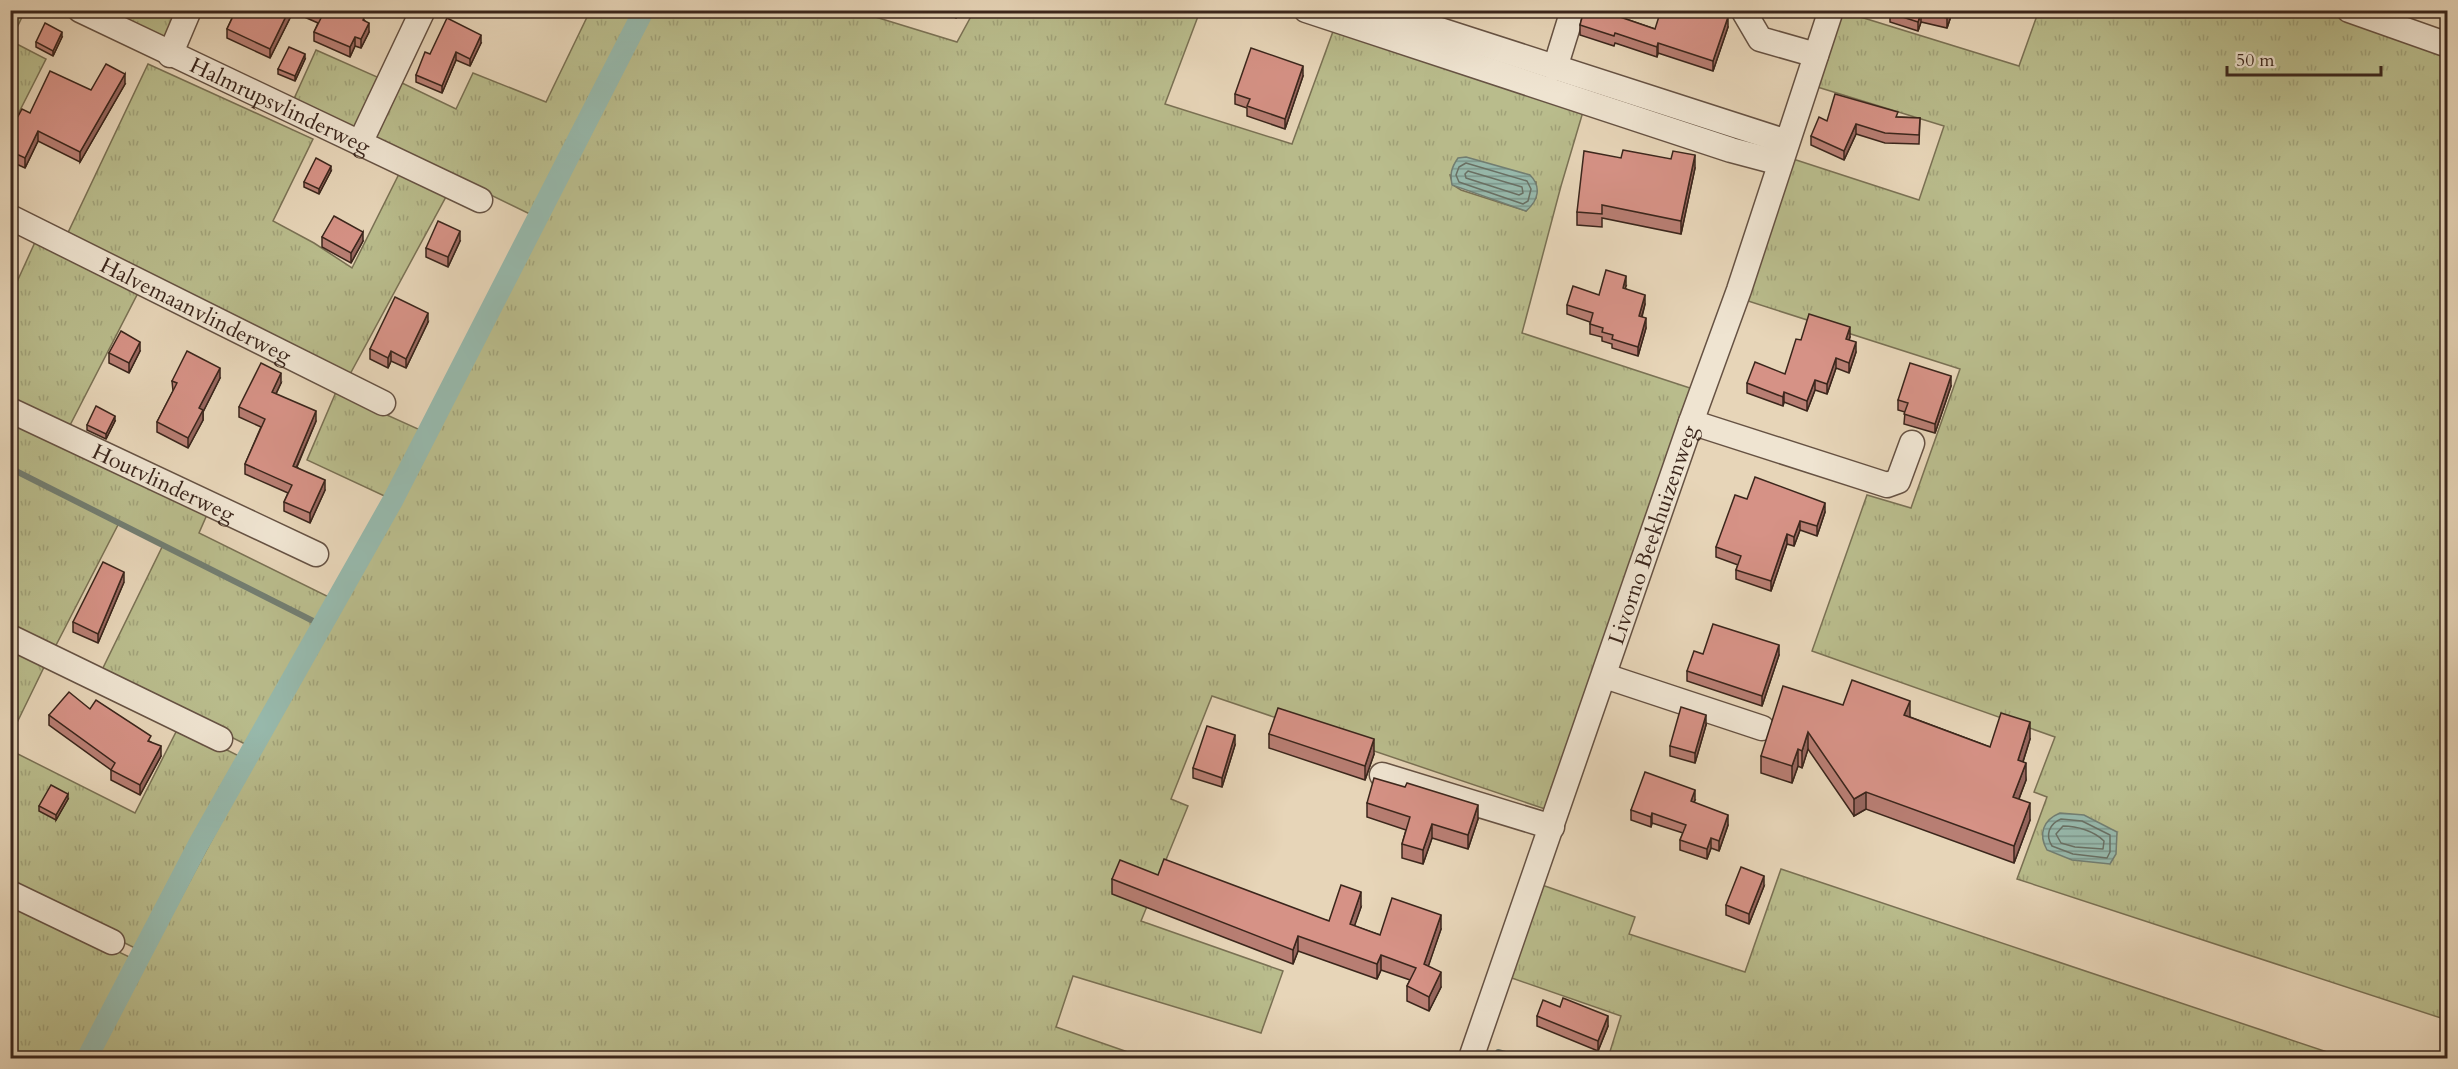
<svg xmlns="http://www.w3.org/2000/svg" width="2458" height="1069" viewBox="0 0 2458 1069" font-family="Cardo,serif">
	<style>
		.grass { fill: url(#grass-tufts); stroke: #7a7154; stroke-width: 1.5; fill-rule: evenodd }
		.water { fill: url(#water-rules); stroke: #727e72; stroke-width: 1.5 }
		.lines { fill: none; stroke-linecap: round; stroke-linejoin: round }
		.shore { stroke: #697064; stroke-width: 1.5 }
		.stream { stroke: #727e72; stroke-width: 6 }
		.canal { stroke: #97b9ac; stroke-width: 21 }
		.minor-casing { stroke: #665243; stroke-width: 27 }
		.minor { stroke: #efe4d1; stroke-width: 24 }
		.wall { fill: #b87e73; stroke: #3b261c; stroke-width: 1.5 }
		.shaded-wall { fill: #96665e; stroke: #3b261c; stroke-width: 1.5 }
		.building { fill: #d69286; stroke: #3b261c; stroke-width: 1.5 }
		.labels { text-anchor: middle; stroke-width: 6; stroke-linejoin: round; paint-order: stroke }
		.street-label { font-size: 22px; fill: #3b261c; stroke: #efe4d1 }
	</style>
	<defs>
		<pattern id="grass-tufts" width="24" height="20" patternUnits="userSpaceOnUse" patternTransform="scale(1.5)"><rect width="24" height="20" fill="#b9bc8c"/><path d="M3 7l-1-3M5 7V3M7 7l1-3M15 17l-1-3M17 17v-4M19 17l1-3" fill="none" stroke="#a0a178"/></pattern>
		<pattern id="water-rules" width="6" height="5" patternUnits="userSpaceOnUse" patternTransform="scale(1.5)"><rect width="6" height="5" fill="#97b9ac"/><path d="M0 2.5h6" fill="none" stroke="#7c968b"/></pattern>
	</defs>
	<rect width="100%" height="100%" fill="#e7d5b8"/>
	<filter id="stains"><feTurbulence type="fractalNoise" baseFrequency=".00333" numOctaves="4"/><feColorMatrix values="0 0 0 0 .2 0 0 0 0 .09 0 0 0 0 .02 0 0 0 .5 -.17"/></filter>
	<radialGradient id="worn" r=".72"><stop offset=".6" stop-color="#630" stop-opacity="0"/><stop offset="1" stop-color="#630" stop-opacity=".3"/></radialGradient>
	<g class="grass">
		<polygon points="11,10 25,11 11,40 10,11"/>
		<polygon points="2039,10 2101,10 2111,14 2112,10 2336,11 2447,50 2447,1020 2017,879 2047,797 2034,792 2055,737 1812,651 1867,495 1911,508 1960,369 1745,300 1790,158 1919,200 1944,126 1814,86 1841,11 2019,66"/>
		<polygon points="100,11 180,11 165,43"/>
		<polygon points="590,11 644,11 538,218 372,137 398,81 456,109 473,73 546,102"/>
		<path d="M 652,11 L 856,11 L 957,42 L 974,11 L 1200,11 L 1165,104 L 1292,144 L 1335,26 L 1585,105 L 1561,186 L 1522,333 L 1693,389 L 1551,811 L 1212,696 L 1171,799 L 1188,806 L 1141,921 L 1283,971 L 1261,1033 L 1073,976 L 1056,1027 L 1145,1058 L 95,1058 L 262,746 L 399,505 L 435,430 ZM 1450,175 L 1536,182 L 1536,198 L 1526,211 L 1461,190 L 1453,185 Z"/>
		<polygon points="11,41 46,59 11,128"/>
		<polygon points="316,50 384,80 361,128 351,129 293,101"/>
		<polygon points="148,64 313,139 273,221 314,243 352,268 400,172 448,193 349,376 65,239"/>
		<polygon points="36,240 140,289 67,431 11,404 11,295"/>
		<polygon points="336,392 427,433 393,500 307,460"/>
		<polygon points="10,418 209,510 199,533 337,601 253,748 101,672 163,545 119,523 53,651 11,630"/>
		<polygon points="11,645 46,663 11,735"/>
		<polygon points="179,726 247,760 143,952 11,887 10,750 135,813"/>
		<polygon points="1781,869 2345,1058 1608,1058 1621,1016 1509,977 1539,884 1635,917 1629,934 1745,972"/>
		<polygon points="11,901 138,961 87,1058 11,1058"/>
	</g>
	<g class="water">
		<path d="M 1466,157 L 1530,175 C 1542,187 1538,201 1526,211 L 1452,185 C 1450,174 1451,168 1458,158 Z"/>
		<path d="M 2060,813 L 2084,815 L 2117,832 L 2116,854 L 2110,864 L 2072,860 L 2047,850 C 2038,834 2043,820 2060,813 Z"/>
	</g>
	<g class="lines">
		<g class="shore">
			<polygon points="1466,163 1527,181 1531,189 1528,201 1523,204 1459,182 1456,175 1459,167"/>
			<polygon points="1468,171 1522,187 1523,193 1519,195 1466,178 1465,174"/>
			<path d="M 2061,819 L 2082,821 L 2110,835 L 2110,852 L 2107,858 L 2073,854 L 2052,846 C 2045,835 2049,824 2061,819 Z"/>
			<path d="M 2063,826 C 2077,826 2094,831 2104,841 L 2103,849 L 2075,847 L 2061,843 L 2056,834 Z"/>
		</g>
		<g class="stream">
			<polyline points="10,468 323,626"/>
			<polyline points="1495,1058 1498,1052 1519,1058"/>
		</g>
		<polyline class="canal" points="87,1058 198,845 393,500 644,10"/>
		<g class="minor-casing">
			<g id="minor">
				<path id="s1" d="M 80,10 L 480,200"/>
				<polyline points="1306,10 1731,150 1780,163"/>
				<polyline points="1378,10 1787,142"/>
				<polyline points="1743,10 1760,39 1816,55"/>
				<polyline points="2349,10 2448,45"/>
				<polyline points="170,55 189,10"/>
				<polyline points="1555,68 1573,10"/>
				<polyline points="360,143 423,10"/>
				<path id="s2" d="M 10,217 L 383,403"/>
				<path id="s3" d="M 10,410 L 316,554"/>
				<polyline points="1691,422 1887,485 1898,481 1912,443"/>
				<polyline points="10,637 220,739"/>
				<polyline points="1605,676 1762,728"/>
				<polyline points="1382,775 1552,827"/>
				<polyline points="10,893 112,942"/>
				<path id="s4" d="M 1471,1058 L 1691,422 L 1739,290 L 1831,10"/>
			</g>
		</g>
		<use href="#minor" class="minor"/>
	</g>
	<g class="wall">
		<polygon points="236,10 357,10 365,21 369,32 361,48 355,46 350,57 314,41 314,32 318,23 293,12 270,58 227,38 227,29"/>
		<polygon points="939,10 959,10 956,18"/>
		<polygon points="1584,10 1626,10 1623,18 1655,29 1728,27 1713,71 1658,53 1657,57 1615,43 1614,46 1580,35 1580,25"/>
		<polygon points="1890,10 1953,10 1947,28 1921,22 1918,31 1890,22"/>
		<polygon points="2000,10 2015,10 2014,15"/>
		<polygon points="62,37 53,56 36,47 36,42"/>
		<polygon points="481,43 470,66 456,60 442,93 416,82 416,75 430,54"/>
		<polygon points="305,59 295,81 278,74 278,69"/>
		<polygon points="1303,76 1285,129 1247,116 1247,108 1235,104 1235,94"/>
		<polygon points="125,84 80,162 38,141 25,168 12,162 12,152 13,149 10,148 10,131 30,113 91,90"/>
		<polygon points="1898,117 1920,118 1919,144 1885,143 1856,134 1844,160 1811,145 1811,136 1827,121"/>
		<polygon points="1621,158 1695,168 1681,234 1602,218 1602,227 1577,225 1577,212"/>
		<polygon points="331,171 319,194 304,187 304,182"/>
		<polygon points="322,237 363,241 351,263 322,247"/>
		<polygon points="460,241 448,267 426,257 426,248"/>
		<polygon points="1626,286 1625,288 1645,304 1642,317 1646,328 1638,356 1612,348 1612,344 1602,341 1602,337 1590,334 1590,322 1567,314 1567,305"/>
		<polygon points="428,322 406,368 391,361 388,368 370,359 370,349"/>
		<polygon points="1850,337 1849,340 1856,352 1849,373 1836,368 1827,394 1815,390 1807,411 1784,402 1783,406 1747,393 1747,383 1785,374 1801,340"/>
		<polygon points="140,351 129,373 109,363 109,353"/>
		<polygon points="220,378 203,412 203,420 188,448 157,432 157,422 173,391 172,381"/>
		<polygon points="281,383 276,394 316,421 297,467 325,490 310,523 284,511 284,502 288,493 245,474 245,464 261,427 239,417 239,407"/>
		<polygon points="1951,386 1935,433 1904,424 1905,412 1898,410 1898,400"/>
		<polygon points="115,421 106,439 87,430 87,425"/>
		<polygon points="1747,499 1825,512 1817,536 1800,530 1794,546 1787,544 1771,591 1736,579 1736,570 1738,565 1716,557 1716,547"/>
		<polygon points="124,582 98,643 73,632 73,622"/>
		<polygon points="1703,654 1779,655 1762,706 1687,681 1687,671"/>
		<polygon points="1843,705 1910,717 1990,747 2030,739 2023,762 2026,780 2019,799 2030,820 2014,863 1866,809 1854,816 1808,749 1802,768 1798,766 1792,783 1761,773 1761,756"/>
		<polygon points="90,709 151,742 161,756 140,795 111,780 111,770 49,725 49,715"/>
		<polygon points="1706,725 1695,763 1670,756 1670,746"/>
		<polygon points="1269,734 1374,754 1365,780 1269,748"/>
		<polygon points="1235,745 1222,787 1193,778 1193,768"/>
		<polygon points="68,799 56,820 39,811 39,806"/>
		<polygon points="1695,800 1694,802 1728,825 1719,851 1711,848 1707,859 1680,850 1680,840 1683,833 1652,823 1651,827 1631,820 1631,810"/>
		<polygon points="1367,803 1478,819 1468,849 1432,838 1423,864 1402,858 1402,844 1406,830 1367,817"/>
		<polygon points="1158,875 1329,921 1361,907 1354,926 1380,935 1441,929 1428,966 1441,987 1429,1011 1407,1001 1407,986 1410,980 1381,970 1377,979 1298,951 1293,964 1112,894 1112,879"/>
		<polygon points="1764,886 1749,924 1726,915 1726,905"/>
		<polygon points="1537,1016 1608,1026 1598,1051 1537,1026"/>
	</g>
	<g class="shaded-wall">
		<polygon points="289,10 293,10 293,12 270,58 270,49"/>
		<polygon points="956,10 959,10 956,18"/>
		<polygon points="1622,10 1626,10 1620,27 1620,17"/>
		<polygon points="1950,10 1953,10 1947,28 1947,18"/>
		<polygon points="1921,13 1921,22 1918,31 1918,22"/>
		<polygon points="1728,17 1728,27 1713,71 1713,61"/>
		<polygon points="369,23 369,32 361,48 361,39"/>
		<polygon points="62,32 62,37 53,56 53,51"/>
		<polygon points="481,35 481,43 470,66 470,59"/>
		<polygon points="355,37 355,46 350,57 350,47"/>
		<polygon points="1658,43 1658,53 1657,57 1657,47"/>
		<polygon points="456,52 456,60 442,93 442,86"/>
		<polygon points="305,54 305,59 295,81 295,76"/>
		<polygon points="1303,66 1303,76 1285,129 1285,119"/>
		<polygon points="125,74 125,84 80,162 80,152"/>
		<polygon points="1856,124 1856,134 1844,160 1844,151"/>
		<polygon points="38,131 38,141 25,168 25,158"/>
		<polygon points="1695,155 1695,168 1681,234 1681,221"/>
		<polygon points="331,166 331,171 319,194 319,189"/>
		<polygon points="460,231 460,241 448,267 448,257"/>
		<polygon points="363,232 363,241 351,263 351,253"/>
		<polygon points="14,268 14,278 10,286 10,276"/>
		<polygon points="1626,276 1626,286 1623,297 1623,288"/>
		<polygon points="1645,295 1645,304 1639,326 1639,316"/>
		<polygon points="428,313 428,322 406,368 406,359"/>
		<polygon points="1646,318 1646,328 1638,356 1638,347"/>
		<polygon points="1850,327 1850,337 1846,349 1846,339"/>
		<polygon points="140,342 140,351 129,373 129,363"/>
		<polygon points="1856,342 1856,352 1849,373 1849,363"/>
		<polygon points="391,351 391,361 388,368 388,358"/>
		<polygon points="1836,358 1836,368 1827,394 1827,384"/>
		<polygon points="220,368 220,378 203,412 203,420 188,448 188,438 199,408"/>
		<polygon points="281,373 281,383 272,402 272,392"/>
		<polygon points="1951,376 1951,386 1935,433 1935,424"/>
		<polygon points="1815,380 1815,390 1807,411 1807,401"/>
		<polygon points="1784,392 1784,402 1783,406 1783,397"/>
		<polygon points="316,411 316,421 293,475 293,466"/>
		<polygon points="115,416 115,421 106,439 106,434"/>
		<polygon points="325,480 325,490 310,523 310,513"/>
		<polygon points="1825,503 1825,512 1817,536 1817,526"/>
		<polygon points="1800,521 1800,530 1794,546 1794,537"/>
		<polygon points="1787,534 1787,544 1771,591 1771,581"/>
		<polygon points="124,572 124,582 98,643 98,634"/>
		<polygon points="1779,645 1779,655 1762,706 1762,696"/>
		<polygon points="1910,701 1910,718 1904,715"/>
		<polygon points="1706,715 1706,725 1695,763 1695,753"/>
		<polygon points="2030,722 2030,739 2018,777 2018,760"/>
		<polygon points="1808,732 1808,749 1802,768 1802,751"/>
		<polygon points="1235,735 1235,745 1222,787 1222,778"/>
		<polygon points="1374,739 1374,754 1365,780 1365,766"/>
		<polygon points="161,746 161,756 140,795 140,785"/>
		<polygon points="1798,749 1798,766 1792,783 1792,766"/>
		<polygon points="2026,763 2026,780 2013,814 2013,797"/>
		<polygon points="1695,790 1695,800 1691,811 1691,801"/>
		<polygon points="1866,792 1866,809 1854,816 1854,799"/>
		<polygon points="68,794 68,799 56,820 56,815"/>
		<polygon points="2030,803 2030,820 2014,863 2014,846"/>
		<polygon points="1478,805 1478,819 1468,849 1468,835"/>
		<polygon points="1652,813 1652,823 1651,827 1651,817"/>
		<polygon points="1728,815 1728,825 1719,851 1719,841"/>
		<polygon points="1432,824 1432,838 1423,864 1423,850"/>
		<polygon points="1711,838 1711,848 1707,859 1707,849"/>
		<polygon points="1764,876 1764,886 1749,924 1749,914"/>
		<polygon points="1361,892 1361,907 1350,939 1350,924"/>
		<polygon points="1441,915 1441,929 1424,979 1424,964"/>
		<polygon points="1298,936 1298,951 1293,964 1293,950"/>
		<polygon points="1381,955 1381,970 1377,979 1377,964"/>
		<polygon points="1441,972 1441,987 1429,1011 1429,997"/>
		<polygon points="1608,1016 1608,1026 1598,1051 1598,1041"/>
	</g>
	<g class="building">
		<polygon points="236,10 289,10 270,49 227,29"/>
		<polygon points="310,10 357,10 365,14 363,20 369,23 361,39 355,37 350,47 314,32 322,16"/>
		<polygon points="1584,10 1622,10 1620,17 1655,29 1661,10 1707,10 1728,17 1713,61 1658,43 1657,47 1615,33 1614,36 1580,25"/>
		<polygon points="1890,10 1950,10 1947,18 1921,13 1918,22 1890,13"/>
		<polygon points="447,18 481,35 470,59 456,52 442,86 416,75 425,52 430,54"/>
		<polygon points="45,23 62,32 53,51 36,42"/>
		<polygon points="289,47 305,54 295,76 278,69"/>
		<polygon points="1251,48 1303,66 1285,119 1247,106 1250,99 1235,94"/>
		<polygon points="106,64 125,74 80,152 38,131 25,158 12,152 17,141 10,138 10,131 22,109 30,113 50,71 91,90"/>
		<polygon points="1835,94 1898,112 1896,117 1920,118 1919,135 1885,133 1856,124 1844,151 1811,136 1819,117 1827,121"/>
		<polygon points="1623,150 1671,159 1673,151 1695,155 1681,221 1602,205 1602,214 1577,212 1584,151 1621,158"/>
		<polygon points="316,158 331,166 319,189 304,182"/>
		<polygon points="334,216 363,232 351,253 322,237"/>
		<polygon points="438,221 460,231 448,257 426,248"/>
		<polygon points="10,266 14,268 10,276"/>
		<polygon points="1606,270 1626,276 1623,288 1645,295 1639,316 1646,318 1638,347 1612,339 1613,335 1602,332 1603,328 1590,324 1593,313 1567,305 1573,286 1599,295"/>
		<polygon points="395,297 428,313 406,359 391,351 388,358 370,349"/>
		<polygon points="1809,314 1850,327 1846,339 1856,342 1849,363 1836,358 1827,384 1815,380 1807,401 1784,392 1783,397 1747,383 1755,362 1785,374 1796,339 1801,340"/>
		<polygon points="121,331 140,342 129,363 109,353"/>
		<polygon points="187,351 220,368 199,408 203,410 188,438 157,422 177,383 172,381"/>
		<polygon points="261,363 281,373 272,392 316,411 293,466 325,480 310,513 284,502 292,485 245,464 265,419 239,407"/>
		<polygon points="1910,363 1951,376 1935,424 1904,414 1908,403 1898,400"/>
		<polygon points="96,406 115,416 106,434 87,425"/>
		<polygon points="1755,477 1825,503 1817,526 1800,521 1794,537 1787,534 1771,581 1736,570 1741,556 1716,547 1735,495 1747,499"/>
		<polygon points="103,562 124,572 98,634 73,622"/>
		<polygon points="1713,624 1779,645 1762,696 1687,671 1694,651 1703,654"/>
		<polygon points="1852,680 1910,701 1904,715 1990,747 2001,713 2030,722 2018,760 2026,763 2013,797 2030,803 2014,846 1866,792 1854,799 1808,732 1802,751 1798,749 1792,766 1761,756 1783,686 1843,705"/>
		<polygon points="69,692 90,709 96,700 151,736 148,741 161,746 140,785 111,770 115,763 49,715"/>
		<polygon points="1681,707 1706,715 1695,753 1670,746"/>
		<polygon points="1278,708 1374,739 1365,766 1269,734"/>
		<polygon points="1207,726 1235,735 1222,778 1193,768"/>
		<polygon points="1645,772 1695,790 1691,801 1728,815 1719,841 1711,838 1707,849 1680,840 1686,825 1652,813 1651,817 1631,810"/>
		<polygon points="1374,778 1405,787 1407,783 1478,805 1468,835 1432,824 1423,850 1402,844 1410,817 1367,803"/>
		<polygon points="51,785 68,794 56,815 39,806"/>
		<polygon points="1164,859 1329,921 1341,885 1361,892 1350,924 1380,935 1392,898 1441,915 1424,964 1441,972 1429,997 1407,986 1416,968 1381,955 1377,964 1298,936 1293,950 1112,879 1120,860 1158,875"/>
		<polygon points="1741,867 1764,876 1749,914 1726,905"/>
		<polygon points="1563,998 1608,1016 1598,1041 1537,1016 1543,1000 1560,1007"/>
	</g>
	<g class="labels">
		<g class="street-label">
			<text dy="8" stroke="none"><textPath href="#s1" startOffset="222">Halmrupsvlinderweg</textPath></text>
			<text dy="8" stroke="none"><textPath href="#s2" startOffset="208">Halvemaanvlinderweg</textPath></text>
			<text dy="8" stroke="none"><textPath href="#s3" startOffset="170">Houtvlinderweg</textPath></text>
			<text dy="8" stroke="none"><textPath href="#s4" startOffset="554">Livorno Beekhuizenweg</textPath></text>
		</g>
	</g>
	<rect width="2458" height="1069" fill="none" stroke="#e7d5b8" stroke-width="36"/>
	<rect x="12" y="12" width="2434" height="1045" fill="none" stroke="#3b261c" stroke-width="3"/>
	<rect x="18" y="18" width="2422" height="1033" fill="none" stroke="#3b261c" stroke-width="1.5"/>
	<path d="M2227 66v9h154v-9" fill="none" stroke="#3b261c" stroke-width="3"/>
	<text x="2236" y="66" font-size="18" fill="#3b261c" stroke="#efe4d1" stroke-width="4.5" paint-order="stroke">50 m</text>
	<rect width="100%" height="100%" filter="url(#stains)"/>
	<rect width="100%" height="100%" fill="url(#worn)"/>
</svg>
